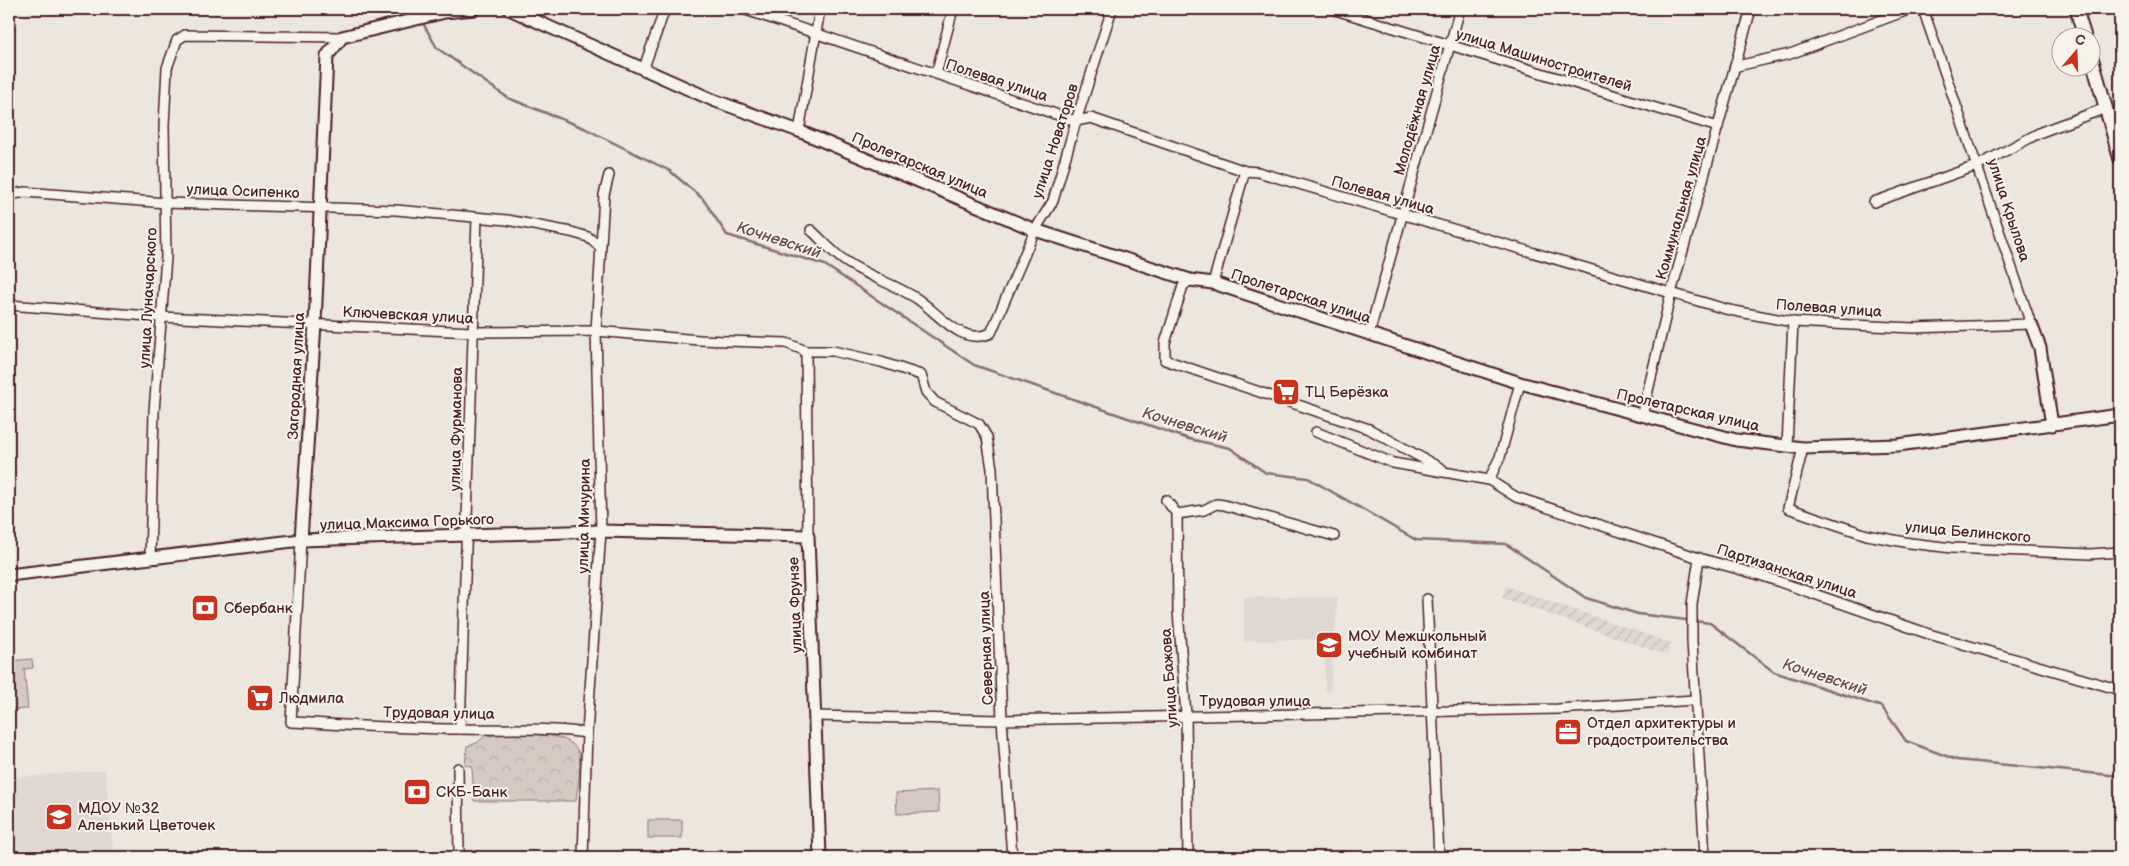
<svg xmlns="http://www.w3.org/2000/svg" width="2129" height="866" viewBox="0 0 2129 866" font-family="'Balsamiq Sans',sans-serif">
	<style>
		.built { fill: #e0d7d0 }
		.industrial { fill: url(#industrial-furrows) }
		.grass { fill: #d5c9c2; stroke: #907476 }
		.forest { fill: url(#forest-crowns); stroke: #907476 }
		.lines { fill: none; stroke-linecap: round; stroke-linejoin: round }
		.stream { stroke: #896c6f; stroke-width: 2.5 }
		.minor-casing { stroke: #4a1f2b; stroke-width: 12 }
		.tertiary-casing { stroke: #4a1f2b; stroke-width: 15 }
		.secondary-casing { stroke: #4a1f2b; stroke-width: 16 }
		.minor { stroke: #f7f3e8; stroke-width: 9 }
		.tertiary { stroke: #f7f3e8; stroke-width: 11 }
		.secondary { stroke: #f7f3e8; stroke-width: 12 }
		.labels { text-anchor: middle; stroke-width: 4; stroke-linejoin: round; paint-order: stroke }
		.street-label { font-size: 15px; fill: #4a1f2b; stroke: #f7f3e8 }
		.poi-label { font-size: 15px; fill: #4a1f2b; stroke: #f7f3e8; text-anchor: start }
		.water-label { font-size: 16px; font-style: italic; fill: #6f4c53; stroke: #f7f3e8 }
	</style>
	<defs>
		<pattern id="industrial-furrows" width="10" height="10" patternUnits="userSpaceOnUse" patternTransform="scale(1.25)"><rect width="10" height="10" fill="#e0d7d0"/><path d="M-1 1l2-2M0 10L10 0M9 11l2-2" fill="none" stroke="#c2b8b3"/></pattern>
		<pattern id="forest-crowns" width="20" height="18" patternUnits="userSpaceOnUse" patternTransform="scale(1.25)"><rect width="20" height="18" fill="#d5c9c2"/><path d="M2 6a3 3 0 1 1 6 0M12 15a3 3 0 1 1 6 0" fill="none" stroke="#b8aca7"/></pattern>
	</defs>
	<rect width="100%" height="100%" fill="#ece6dd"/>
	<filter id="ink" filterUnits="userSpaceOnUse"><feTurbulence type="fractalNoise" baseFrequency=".02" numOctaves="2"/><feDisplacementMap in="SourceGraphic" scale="10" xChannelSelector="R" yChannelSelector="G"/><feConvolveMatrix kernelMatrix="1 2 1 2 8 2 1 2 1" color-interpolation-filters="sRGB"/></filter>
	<g filter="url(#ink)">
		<g class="built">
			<polygon points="1244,597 1338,597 1330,691 1325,690 1325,639 1244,641"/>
			<polygon points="105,770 114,857 9,857 9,778"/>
		</g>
		<polygon class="industrial" points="1506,586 1671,643 1667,655 1502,598"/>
		<g class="grass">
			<polygon points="32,659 33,668 24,669 28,709 9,710 9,661"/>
			<polygon points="938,791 939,812 897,814 896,793"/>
			<rect x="648" y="820" width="34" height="18"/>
		</g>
		<path class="forest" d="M 486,735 C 508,735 572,727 579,754 C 582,769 577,786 576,801 L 474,801 L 472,766 L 465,765 L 467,746 L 477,743 Z"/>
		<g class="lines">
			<g class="stream">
				<polyline points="414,9 416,12"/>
				<polyline points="424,25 437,48 508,98 584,128 670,171 703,199 727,235 825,265 974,365 1189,439 1230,448 1266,473 1308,478 1416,540 1506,544 1586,598 1638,614 1710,623 1774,672 1882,707 1906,741 1957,760 2120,776"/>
			</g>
			<g class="minor-casing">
				<g id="minor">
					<polyline points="743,9 1076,121 1091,118 1245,171 1258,172 1729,310 1793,322 1913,328 2031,324 1923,9"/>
					<polyline points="1332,9 1718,127"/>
					<polyline points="1737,66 1790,54 1911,9"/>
					<polyline points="643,70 665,9"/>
					<polyline points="936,74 953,9"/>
					<polyline points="2109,120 2120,116"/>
					<polyline points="799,131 820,9"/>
					<polyline points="9,195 25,192 166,203 396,210 507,220 571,232 588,237 599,246"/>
					<polyline points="1874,202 1979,165 2041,132 2106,108"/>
					<path d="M 811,230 C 822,240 833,253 845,261 C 867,276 894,284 916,298 C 938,312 961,347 991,333 L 1035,230 L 1053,201 L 1076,121 L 1112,9"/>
					<polyline points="1190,280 1183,286 1165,343 1165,360 1369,429 1442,469"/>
					<polyline points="1213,283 1245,171"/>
					<polyline points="9,305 161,317 472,332 596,331 699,340 786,343 806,351 833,351 881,362 921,375 926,392 935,402 979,424 987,437 992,469 1002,720 1012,857"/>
					<polyline points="1369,334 1460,9"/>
					<polyline points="806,351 808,536"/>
					<polyline points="1642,416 1671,293 1751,9"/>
					<polyline points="1316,432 1393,463 1489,480 1516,497 1699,558 1763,576 1929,634 2120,690"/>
					<polyline points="1787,446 1793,322"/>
					<polyline points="1803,448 1788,508 1867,535 1910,543 1952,548 2090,554 2120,552"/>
					<polyline points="1489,480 1500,457 1520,383"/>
					<polyline points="1166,500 1177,514 1178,611 1186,715 1188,857"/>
					<polyline points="1177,514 1204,510 1216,504 1224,505 1334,536"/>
					<path d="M 301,540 L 291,722 C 348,725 404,729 460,729 C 503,730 544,727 587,733"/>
					<polyline points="1699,558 1692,604 1692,641 1705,857"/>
					<polyline points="150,559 154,412 166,257 164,125 167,68 177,40 185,35 342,37"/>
					<polyline points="1427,599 1439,857"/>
					<polyline points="815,716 1002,720 1558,709 1694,700"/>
					<polyline points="460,729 477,218"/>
					<polyline points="458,768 459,857"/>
					<polyline points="583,857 587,733 601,531 596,331 604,195 609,175"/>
				</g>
			</g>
			<g class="tertiary-casing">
				<g id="tertiary">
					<polyline points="509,9 713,100 799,131 1035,230 1190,280 1213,283 1520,383 1736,440 1803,448 1898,445 2120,415"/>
					<polyline points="2031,324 2040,348 2052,425"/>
					<polyline points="301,540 315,324 327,56 342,37 445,12 474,9"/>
					<polyline points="9,575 301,540 601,531 808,536 820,857"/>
				</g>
			</g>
			<g class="secondary-casing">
				<g id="secondary">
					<polyline points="2076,9 2085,38"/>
					<polyline points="2092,59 2120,158"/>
				</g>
			</g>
			<use href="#minor" class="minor"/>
			<use href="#tertiary" class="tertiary"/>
			<use href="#secondary" class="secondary"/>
		</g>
	</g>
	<defs>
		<g id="supermarket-square" transform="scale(1.4375)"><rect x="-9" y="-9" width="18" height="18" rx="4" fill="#c8321e" stroke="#f7f3e8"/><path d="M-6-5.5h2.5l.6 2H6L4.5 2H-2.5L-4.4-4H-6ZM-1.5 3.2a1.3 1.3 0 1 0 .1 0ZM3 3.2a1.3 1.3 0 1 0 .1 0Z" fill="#fff"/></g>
		<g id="bank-square" transform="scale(1.4375)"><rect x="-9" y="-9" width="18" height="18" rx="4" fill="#c8321e" stroke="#f7f3e8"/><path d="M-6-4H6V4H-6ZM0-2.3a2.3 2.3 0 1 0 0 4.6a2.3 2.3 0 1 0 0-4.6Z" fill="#fff"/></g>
		<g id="school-square" transform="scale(1.4375)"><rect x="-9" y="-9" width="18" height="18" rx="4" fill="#c8321e" stroke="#f7f3e8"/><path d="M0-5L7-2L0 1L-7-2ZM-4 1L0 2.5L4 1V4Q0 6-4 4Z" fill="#fff"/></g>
		<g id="office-square" transform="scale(1.4375)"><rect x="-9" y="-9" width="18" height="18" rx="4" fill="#c8321e" stroke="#f7f3e8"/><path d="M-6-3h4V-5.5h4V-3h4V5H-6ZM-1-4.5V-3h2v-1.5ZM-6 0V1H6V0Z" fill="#fff"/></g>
	</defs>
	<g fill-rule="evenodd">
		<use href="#supermarket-square" x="1286" y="392"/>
		<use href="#bank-square" x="205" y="608"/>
		<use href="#school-square" x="1329" y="645"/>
		<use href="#supermarket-square" x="260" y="698"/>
		<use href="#office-square" x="1568" y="732"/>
		<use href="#bank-square" x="417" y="792"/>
		<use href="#school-square" x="59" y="817"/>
	</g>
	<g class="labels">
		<g class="street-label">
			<text transform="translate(1544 60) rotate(17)" y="5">улица Машиностроителей</text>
			<text transform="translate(997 80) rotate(18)" y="5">Полевая улица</text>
			<text transform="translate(1417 110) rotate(-74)" y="5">Молодёжная улица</text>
			<text transform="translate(1055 141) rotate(-72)" y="5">улица Новаторов</text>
			<text transform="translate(920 165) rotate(23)" y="5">Пролетарская улица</text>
			<text transform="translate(243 191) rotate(2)" y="5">улица Осипенко</text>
			<text transform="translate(1383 195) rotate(16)" y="5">Полевая улица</text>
			<text transform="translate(1681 208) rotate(-74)" y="5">Коммунальная улица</text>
			<text transform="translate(2009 210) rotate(72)" y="5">улица Крылова</text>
			<text transform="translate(1301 296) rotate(18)" y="5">Пролетарская улица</text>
			<text transform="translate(148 298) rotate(-87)" y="5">улица Луначарского</text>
			<text transform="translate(1829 308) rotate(4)" y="5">Полевая улица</text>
			<text transform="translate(408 315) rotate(3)" y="5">Ключевская улица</text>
			<text transform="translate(296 376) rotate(-87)" y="5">Загородная улица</text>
			<text transform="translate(1688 410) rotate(13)" y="5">Пролетарская улица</text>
			<text transform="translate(456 429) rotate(-89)" y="5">улица Фурманова</text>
			<text transform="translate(584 516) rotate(-89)" y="5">улица Мичурина</text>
			<text transform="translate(407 522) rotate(-2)" y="5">улица Максима Горького</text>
			<text transform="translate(1968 532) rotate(5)" y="5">улица Белинского</text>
			<text transform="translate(1787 571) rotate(18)" y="5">Партизанская улица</text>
			<text transform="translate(795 605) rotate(-92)" y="5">улица Фрунзе</text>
			<text transform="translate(986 648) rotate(-92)" y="5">Северная улица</text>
			<text transform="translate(1169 678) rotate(-94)" y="5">улица Бажова</text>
			<text x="1255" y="706">Трудовая улица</text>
			<text transform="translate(439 713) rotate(1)" y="5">Трудовая улица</text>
		</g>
		<g class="poi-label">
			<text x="1305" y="397">ТЦ Берёзка</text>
			<text x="224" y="613">Сбербанк</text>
			<text x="1348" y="641">МОУ Межшкольный<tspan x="1348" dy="17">учебный комбинат</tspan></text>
			<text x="279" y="703">Людмила</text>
			<text x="1587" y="728">Отдел архитектуры и<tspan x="1587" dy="17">градостроительства</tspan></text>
			<text x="436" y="797">СКБ-Банк</text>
			<text x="78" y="813">МДОУ №32<tspan x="78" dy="17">Аленький Цветочек</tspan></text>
		</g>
		<g class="water-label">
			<text transform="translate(779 239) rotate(18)" y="6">Кочневский</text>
			<text transform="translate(1185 424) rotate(17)" y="6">Кочневский</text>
			<text transform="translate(1825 676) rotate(18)" y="6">Кочневский</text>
		</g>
	</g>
	<rect width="2129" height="866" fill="none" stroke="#f7f3e8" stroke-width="30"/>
	<rect x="15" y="15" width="2099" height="836" fill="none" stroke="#4a1f2b" stroke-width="2" filter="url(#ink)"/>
	<g transform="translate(2076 52) rotate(19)"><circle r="24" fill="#f7f3e8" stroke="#b29e9c"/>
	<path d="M0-4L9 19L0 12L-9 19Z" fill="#c8321e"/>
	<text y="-8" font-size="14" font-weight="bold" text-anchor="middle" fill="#4a1f2b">С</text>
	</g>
</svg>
